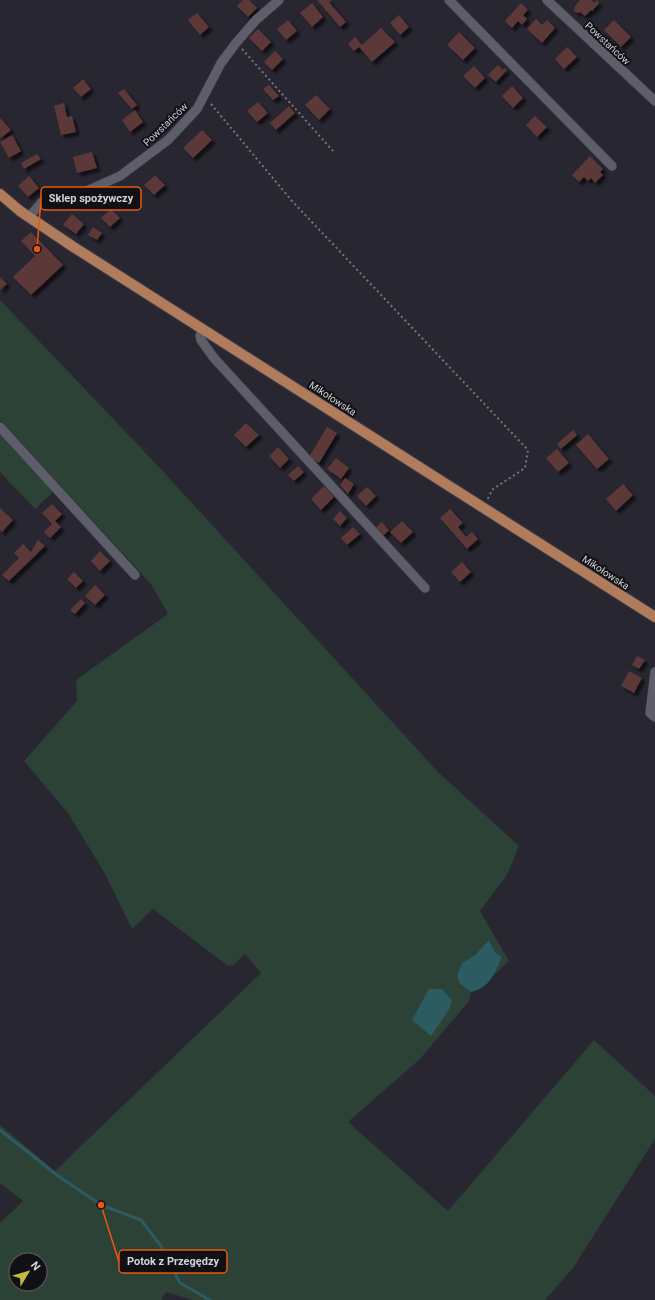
<svg xmlns="http://www.w3.org/2000/svg" width="655" height="1300" viewBox="0 0 655 1300" font-family="Roboto,sans-serif">
	<style>
		.green { fill: #2c4237; fill-rule: evenodd }
		.water { fill: #2c5b61 }
		.lines { fill: none; stroke-linecap: round; stroke-linejoin: round }
		.stream { stroke: #2c5b61; stroke-width: 3 }
		.building { fill: #5c3937; filter: url(#shadow) }
		.minor-casing { stroke: #42424b; stroke-width: 10 }
		.major-casing { stroke: #42424b; stroke-width: 12 }
		.path { stroke: #77767f; stroke-width: 2; stroke-dasharray: 2 3; stroke-linecap: butt }
		.minor { stroke: #5e5d6a; stroke-width: 9 }
		.major { stroke: #b07c5c; stroke-width: 10 }
		.labels { text-anchor: middle; stroke-width: 4; stroke-linejoin: round; paint-order: stroke }
		.street-label { font-size: 10px; fill: #d2d2d9; stroke: #101015 }
		.leader { fill: none; stroke: #e8590c; stroke-width: 1.5 }
		.callout-dot { fill: #e8590c; stroke: #101015; stroke-width: 1.5 }
		.callout { fill: #101015; stroke: #e8590c; stroke-width: 1.5 }
		.callout-label { font-size: 11px; text-anchor: middle; font-weight: bold; fill: #d2d2d9 }
	</style>
	<defs>
		<filter id="shadow"><feDropShadow dx="3.5" dy="3.5" stdDeviation="1" flood-color="#0009"/></filter>
	</defs>
	<rect width="100%" height="100%" fill="#272631"/>
	<g class="green">
		<path d="M 0,300 L 159,467 L 438,772 L 519,846 L 508,873 L 480,911 L 509,961 L 494,975 L 502,957 L 495,952 L 489,940 L 475,955 L 462,963 L 460,984 L 471,992 L 469,1001 L 420,1059 L 348,1122 L 448,1211 L 594,1040 L 655,1096 L 655,1139 L 573,1268 L 545,1300 L 193,1300 L 166,1292 L 161,1300 L 0,1300 L 0,1223 L 23,1201 L 0,1183 L 0,1125 L 55,1171 L 261,973 L 245,954 L 233,965 L 228,966 L 153,909 L 132,929 L 104,872 L 68,813 L 24,761 L 77,701 L 76,680 L 168,614 L 151,584 L 0,420 ZM 16,1260 L 40,1260 L 40,1284 L 16,1284 Z"/>
		<polygon points="0,432 54,491 35,509 0,472"/>
	</g>
	<g class="water">
		<path d="M 489,940 L 495,952 L 502,957 C 495,973 490,988 471,992 L 460,984 L 457,976 L 462,963 L 475,955 Z"/>
		<polygon points="429,989 442,989 452,1000 450,1008 431,1036 412,1020"/>
	</g>
	<g class="lines">
		<polyline class="stream" points="0,1130 58,1176 101,1205 141,1220 161,1246 180,1283 210,1300"/>
	</g>
	<g class="building">
		<polygon points="243,0 249,0 257,8 248,17 237,6"/>
		<polygon points="317,0 332,0 329,2 346,22 340,27"/>
		<polygon points="580,0 591,0 594,3 597,0 599,3 592,11 591,10 585,16 580,12 578,13 574,11 575,6"/>
		<polygon points="312,3 323,17 312,27 300,13"/>
		<polygon points="521,3 528,10 523,15 527,19 522,25 518,21 512,28 505,21"/>
		<polygon points="197,13 209,27 200,35 188,20"/>
		<polygon points="399,15 409,27 400,35 390,23"/>
		<polygon points="536,19 542,25 547,20 555,28 542,43 527,29"/>
		<polygon points="288,20 297,31 286,40 277,29"/>
		<polygon points="614,20 631,37 621,47 604,30"/>
		<polygon points="381,28 395,42 372,62 359,47 354,51 348,44 355,37 362,45"/>
		<polygon points="258,29 271,42 262,51 249,38"/>
		<polygon points="459,32 475,48 463,60 447,45"/>
		<polygon points="567,47 577,57 564,69 555,59"/>
		<polygon points="275,51 283,59 272,70 264,62"/>
		<polygon points="498,65 503,70 504,68 507,70 496,82 488,75"/>
		<polygon points="474,66 485,78 475,88 463,76"/>
		<polygon points="83,79 91,89 81,97 73,88"/>
		<polygon points="269,85 279,96 273,100 263,89"/>
		<polygon points="512,86 523,98 513,108 502,96"/>
		<polygon points="124,89 137,105 132,109 118,93"/>
		<polygon points="316,95 330,109 319,120 305,105"/>
		<polygon points="258,102 268,113 257,122 247,111"/>
		<polygon points="64,103 67,117 72,116 76,132 61,135 54,106"/>
		<polygon points="289,106 295,113 276,130 270,123"/>
		<polygon points="135,110 143,122 130,132 122,120"/>
		<polygon points="535,116 547,127 537,137 526,125"/>
		<polygon points="0,118 11,130 1,138 0,137"/>
		<polygon points="202,130 212,140 193,158 183,148"/>
		<polygon points="12,135 21,151 9,158 0,142"/>
		<polygon points="92,152 97,168 77,173 73,157"/>
		<polygon points="37,154 41,159 24,169 21,163"/>
		<polygon points="590,156 603,169 600,172 603,175 595,183 591,178 588,181 584,177 579,182 572,175"/>
		<polygon points="155,175 165,185 154,195 144,185"/>
		<polygon points="29,176 39,188 28,197 18,186"/>
		<polygon points="111,209 120,218 110,227 101,218"/>
		<polygon points="72,214 84,224 76,234 63,225"/>
		<polygon points="93,227 102,233 97,240 88,235"/>
		<polygon points="31,232 63,265 31,295 13,277 35,256 21,241"/>
		<polygon points="0,277 7,284 0,290"/>
		<polygon points="246,423 259,435 246,447 234,435"/>
		<polygon points="327,427 337,433 319,463 309,457"/>
		<polygon points="573,430 577,435 561,449 557,444"/>
		<polygon points="588,434 609,459 597,469 576,445"/>
		<polygon points="278,447 289,459 280,468 269,456"/>
		<polygon points="557,449 569,463 558,472 546,458"/>
		<polygon points="336,458 349,468 341,479 327,469"/>
		<polygon points="298,466 304,472 294,481 288,475"/>
		<polygon points="345,478 354,484 348,494 340,485"/>
		<polygon points="623,484 633,495 616,511 606,499"/>
		<polygon points="324,486 334,497 321,510 311,499"/>
		<polygon points="367,487 376,496 366,506 357,496"/>
		<polygon points="52,504 62,514 55,521 61,527 50,538 44,532 52,524 42,513"/>
		<polygon points="0,508 13,520 2,532 0,530"/>
		<polygon points="450,509 463,523 458,527 466,537 472,532 478,539 467,549 440,518"/>
		<polygon points="340,511 347,518 340,526 333,519"/>
		<polygon points="402,521 413,532 401,543 390,532"/>
		<polygon points="382,522 389,530 383,536 375,528"/>
		<polygon points="353,527 360,534 347,545 341,538"/>
		<polygon points="38,540 45,546 9,581 2,575 19,558 14,553 23,544 31,552"/>
		<polygon points="100,551 110,561 100,571 91,561"/>
		<polygon points="462,562 471,572 460,582 451,572"/>
		<polygon points="74,572 83,581 76,588 67,579"/>
		<polygon points="95,585 105,595 95,605 85,596"/>
		<polygon points="81,599 85,603 75,614 70,610"/>
		<polygon points="637,656 645,660 639,669 632,665"/>
		<polygon points="629,671 642,678 634,693 621,686"/>
	</g>
	<g class="lines">
		<g class="minor-casing">
			<g id="minor">
				<polyline points="449,0 612,166"/>
				<polyline points="547,0 655,101"/>
				<polyline points="29,217 42,202 84,192 120,176 168,140 197,109 221,63 236,43 256,20 279,0"/>
				<polyline points="203,329 200,336 201,340 214,358 425,588"/>
				<polyline points="0,427 135,575"/>
				<polyline points="655,672 650,713 655,717"/>
			</g>
		</g>
		<g class="major-casing">
			<polyline id="major" points="0,194 20,211 72,246 655,617"/>
		</g>
		<g class="path">
			<polyline points="242,49 333,151"/>
			<polyline points="211,104 292,201 528,450 525,468 493,489 487,500"/>
		</g>
		<use href="#minor" class="minor"/>
		<use href="#major" class="major"/>
	</g>
	<g class="labels">
		<g class="street-label">
			<text transform="translate(608 43) rotate(43)" y="4">Powstańców</text>
			<text transform="translate(165 124) rotate(-44)" y="4">Powstańców</text>
			<text transform="translate(333 398) rotate(33)" y="4">Mikołowska</text>
			<text transform="translate(606 572) rotate(33)" y="4">Mikołowska</text>
		</g>
	</g>
	<path class="leader" d="M37 249L41 199M101 1205L119 1262"/>
	<g class="callout-dot">
		<circle cx="37" cy="249" r="4"/>
		<circle cx="101" cy="1205" r="4"/>
	</g>
	<g class="callout">
		<rect x="41" y="187" width="100" height="23" rx="4"/>
		<rect x="119" y="1250" width="108" height="23" rx="4"/>
	</g>
	<g class="callout-label">
		<text x="91" y="202">Sklep spożywczy</text>
		<text x="173" y="1265">Potok z Przegędzy</text>
	</g>
	<g transform="translate(28 1272) rotate(52)"><circle r="19" fill="#101015" stroke="#5e5e63"/>
	<path d="M0-3L7 15L0 10L-7 15Z" fill="#c4bc3d"/>
	<text y="-6" font-size="11" font-weight="bold" text-anchor="middle" fill="#d2d2d9">N</text>
	</g>
</svg>
